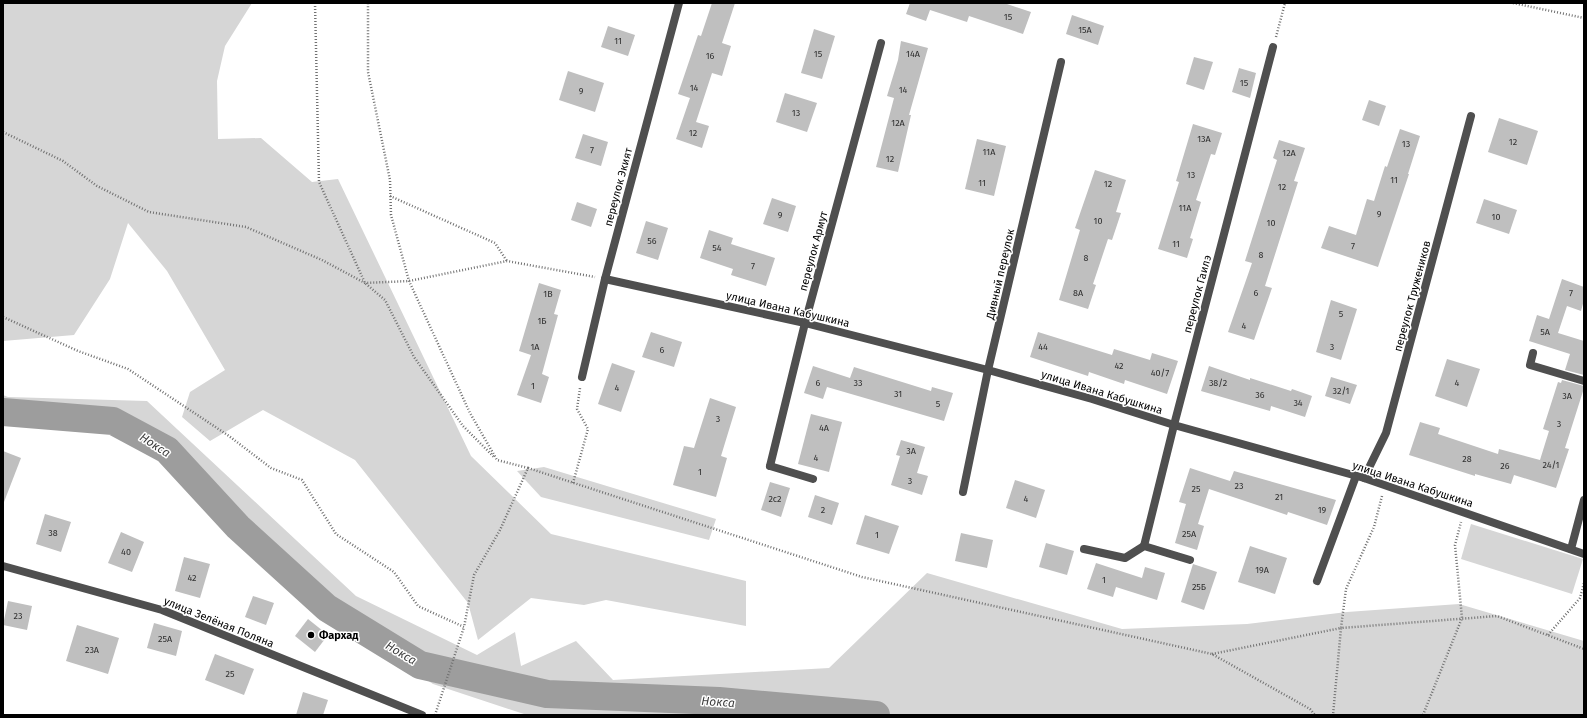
<svg xmlns="http://www.w3.org/2000/svg" width="1587" height="718" viewBox="0 0 1587 718" font-family="'Fira Sans',sans-serif">
	<style>
		.green { fill: #d6d6d6 }
		.lines { fill: none; stroke-linecap: round; stroke-linejoin: round }
		.river { stroke: #9d9d9d; stroke-width: 28 }
		.building { fill: #bfbfbf }
		.path { stroke: #717171; stroke-width: 2.5; stroke-dasharray: 1 2; stroke-linecap: butt }
		.lane { stroke: #4f4f4f; stroke-width: 8 }
		.street { stroke: #4f4f4f; stroke-width: 8 }
		.poi-dot { fill: #000; stroke: #fff; stroke-width: 1.5 }
		.labels { text-anchor: middle; stroke-width: 3; stroke-linejoin: round; paint-order: stroke }
		.number-label { font-size: 9px; fill: #303030 }
		.street-label { font-size: 11px; fill: #000; stroke: #fff }
		.poi-label { font-size: 11px; font-weight: bold; fill: #000; stroke: #fff; text-anchor: start }
		.water-label { font-size: 12px; font-style: italic; fill: #3e3e3e; stroke: #fff }
	</style>
	<rect width="100%" height="100%" fill="#fff"/>
	<g class="green">
		<polygon points="3,3 252,3 225,46 217,81 218,139 261,138 312,182 338,179 471,456 551,534 746,581 746,626 606,600 584,605 531,598 478,640 468,603 355,460 263,410 210,441 182,417 190,392 225,370 167,271 128,223 110,279 74,335 3,341"/>
		<polygon points="3,395 8,397 147,401 356,596 477,655 515,632 521,666 576,641 613,680 829,668 927,573 1122,629 1247,624 1347,612 1459,604 1584,641 1584,715 527,715 433,684 324,612 229,527 165,459 111,430 3,419"/>
		<polygon points="544,467 716,519 709,540 541,497 517,471"/>
		<polygon points="1471,524 1583,559 1572,594 1461,559"/>
	</g>
	<g class="lines">
		<polyline class="river" points="3,412 113,421 167,450 238,527 327,608 420,665 547,694 719,701 876,715"/>
	</g>
	<g class="building">
		<polygon points="712,3 735,3 722,43 731,46 722,76 712,73 696,122 709,126 702,148 676,139 690,98 678,94 698,35 701,36"/>
		<polygon points="910,3 1004,3 1031,12 1023,34 969,16 967,22 930,10 926,21 906,14"/>
		<polygon points="1072,15 1104,26 1098,45 1066,34"/>
		<polygon points="608,26 635,35 628,56 601,47"/>
		<polygon points="814,29 835,36 822,79 801,73"/>
		<polygon points="901,41 928,48 909,115 911,115 898,172 876,167 894,98 887,96 898,60"/>
		<polygon points="1194,57 1213,62 1204,90 1186,84"/>
		<polygon points="1239,68 1256,73 1250,98 1232,92"/>
		<polygon points="568,71 604,83 595,112 559,100"/>
		<polygon points="785,93 817,103 807,132 776,122"/>
		<polygon points="1369,100 1386,106 1379,126 1362,120"/>
		<polygon points="1499,118 1538,131 1527,165 1488,152"/>
		<polygon points="1193,124 1222,133 1215,155 1211,154 1196,200 1201,202 1190,238 1193,239 1187,258 1158,249 1179,182 1176,181"/>
		<polygon points="1400,129 1420,136 1408,174 1409,174 1378,267 1321,248 1329,226 1356,235 1367,199 1374,201 1385,166 1387,167"/>
		<polygon points="583,134 608,142 601,166 575,158"/>
		<polygon points="977,139 1006,146 994,196 965,189"/>
		<polygon points="1279,140 1305,148 1294,181 1298,182 1265,286 1272,288 1254,340 1228,332 1252,263 1245,261 1277,160 1273,158"/>
		<polygon points="1095,170 1126,180 1116,212 1121,213 1112,240 1108,239 1093,284 1096,285 1088,309 1059,300 1080,230 1075,228"/>
		<polygon points="772,198 796,206 788,232 763,224"/>
		<polygon points="1484,199 1517,210 1509,234 1476,223"/>
		<polygon points="577,202 597,209 591,227 571,220"/>
		<polygon points="646,221 668,228 658,260 636,253"/>
		<polygon points="709,230 733,238 731,244 775,258 766,286 731,275 733,269 700,258"/>
		<polygon points="1562,279 1584,287 1584,300 1581,311 1567,306 1558,333 1584,341 1584,375 1565,370 1570,354 1529,341 1537,315 1549,319"/>
		<polygon points="539,283 561,290 554,314 558,315 542,374 549,377 541,403 517,395 531,355 519,351"/>
		<polygon points="1331,300 1357,309 1341,360 1316,352"/>
		<polygon points="651,332 682,342 674,367 642,357"/>
		<polygon points="1038,332 1112,355 1114,349 1150,360 1152,353 1178,361 1167,394 1125,380 1124,384 1089,372 1088,376 1030,357"/>
		<polygon points="1447,359 1480,369 1467,407 1435,396"/>
		<polygon points="612,363 635,371 621,412 598,404"/>
		<polygon points="813,366 850,378 854,367 931,391 932,387 953,393 944,421 827,387 823,399 804,393"/>
		<polygon points="1209,366 1250,380 1250,378 1291,391 1292,389 1312,396 1305,417 1271,406 1270,411 1201,391"/>
		<polygon points="1331,377 1357,385 1350,404 1325,396"/>
		<polygon points="1562,380 1584,386 1584,388 1565,448 1569,449 1556,488 1514,475 1511,484 1475,474 1475,476 1409,455 1420,422 1440,428 1438,434 1498,454 1499,449 1540,460 1549,431 1543,429 1558,382 1561,383"/>
		<polygon points="710,398 736,407 721,456 727,458 716,497 673,485 684,446 694,448"/>
		<polygon points="811,414 842,422 829,472 798,464"/>
		<polygon points="901,440 925,447 917,473 928,476 922,495 891,485 900,456 896,455"/>
		<polygon points="3,451 21,458 4,502 3,502"/>
		<polygon points="1190,468 1230,481 1234,471 1336,500 1327,525 1288,512 1287,515 1209,489 1198,524 1204,526 1197,550 1175,543 1186,504 1179,502"/>
		<polygon points="1015,480 1045,490 1036,518 1006,508"/>
		<polygon points="770,482 790,488 781,517 761,510"/>
		<polygon points="815,495 839,503 832,525 808,517"/>
		<polygon points="45,514 71,522 61,552 36,544"/>
		<polygon points="865,515 899,526 889,554 856,544"/>
		<polygon points="121,532 144,542 132,572 108,563"/>
		<polygon points="961,533 993,540 987,568 955,561"/>
		<polygon points="1046,543 1074,551 1067,575 1039,567"/>
		<polygon points="1250,546 1287,558 1275,594 1238,582"/>
		<polygon points="184,557 210,564 200,598 175,591"/>
		<polygon points="1096,563 1142,578 1145,567 1165,573 1157,600 1116,587 1113,597 1087,589"/>
		<polygon points="1193,564 1217,572 1204,610 1181,602"/>
		<polygon points="253,596 274,603 266,625 245,617"/>
		<polygon points="8,601 32,606 27,630 3,625"/>
		<polygon points="308,619 328,635 315,652 295,636"/>
		<polygon points="154,623 182,631 176,656 147,648"/>
		<polygon points="77,625 119,638 108,674 66,661"/>
		<polygon points="215,654 254,669 244,695 205,680"/>
		<polygon points="303,692 328,700 323,715 296,715"/>
	</g>
	<g class="lines">
		<g class="path">
			<polyline points="315,3 319,182 365,283 385,300 414,357 463,426 494,457"/>
			<polyline points="1513,3 1584,18"/>
			<polyline points="1276,37 1285,3"/>
			<polyline points="3,132 63,161 97,186 149,212 246,227 322,260 365,283 409,281 507,261 595,277"/>
			<polyline points="390,196 495,243 507,261"/>
			<polyline points="3,317 78,351 128,369 229,436 271,468 302,480 336,534 394,572 418,606 464,627 474,575 500,530 528,468 497,460 470,413 409,281 391,215 390,180 368,72 368,3"/>
			<polyline points="528,468 862,577 1212,654 1310,709 1315,715"/>
			<polyline points="573,483 588,429 577,409 580,388"/>
			<polyline points="1382,496 1374,527 1346,589 1341,628 1497,616 1584,649"/>
			<polyline points="1548,635 1580,598 1584,583"/>
			<polyline points="1212,654 1341,628 1333,715"/>
			<polyline points="435,715 464,627"/>
			<polyline points="1423,715 1462,618 1455,545 1461,522"/>
		</g>
		<g class="lane">
			<polyline points="1533,353 1530,365 1584,381"/>
			<polyline points="770,466 813,479"/>
			<polyline points="1084,549 1125,558 1144,546 1190,560"/>
			<polyline points="1317,581 1356,476"/>
		</g>
		<g class="street">
			<polyline points="605,279 805,323 988,370 1092,399 1174,425 1364,478 1584,554"/>
			<polyline points="582,377 605,279 679,3"/>
			<polyline points="770,466 805,323 881,43"/>
			<polyline points="1364,478 1386,433 1471,116"/>
			<polyline points="963,492 988,370 1061,62"/>
			<polyline points="1144,546 1174,425 1273,47"/>
			<polyline points="1571,549 1584,500"/>
			<polyline points="3,566 162,610 422,715"/>
		</g>
	</g>
	<circle class="poi-dot" cx="311" cy="635" r="4"/>
	<g class="labels">
		<g class="number-label">
			<text x="1008" y="20">15</text>
			<text x="1085" y="33">15А</text>
			<text x="618" y="44">11</text>
			<text x="818" y="57">15</text>
			<text x="913" y="57">14А</text>
			<text x="710" y="59">16</text>
			<text x="1244" y="86">15</text>
			<text x="694" y="91">14</text>
			<text x="903" y="93">14</text>
			<text x="581" y="94">9</text>
			<text x="796" y="116">13</text>
			<text x="898" y="126">12А</text>
			<text x="693" y="136">12</text>
			<text x="1204" y="142">13А</text>
			<text x="1513" y="145">12</text>
			<text x="1406" y="147">13</text>
			<text x="592" y="153">7</text>
			<text x="989" y="155">11А</text>
			<text x="1289" y="156">12А</text>
			<text x="890" y="162">12</text>
			<text x="1191" y="178">13</text>
			<text x="1394" y="183">11</text>
			<text x="982" y="186">11</text>
			<text x="1108" y="187">12</text>
			<text x="1282" y="190">12</text>
			<text x="1185" y="211">11А</text>
			<text x="1379" y="217">9</text>
			<text x="780" y="218">9</text>
			<text x="1496" y="220">10</text>
			<text x="1098" y="224">10</text>
			<text x="1271" y="226">10</text>
			<text x="652" y="244">56</text>
			<text x="1176" y="247">11</text>
			<text x="1353" y="249">7</text>
			<text x="717" y="251">54</text>
			<text x="1261" y="258">8</text>
			<text x="1086" y="261">8</text>
			<text x="753" y="269">7</text>
			<text x="1078" y="296">8А</text>
			<text x="1256" y="296">6</text>
			<text x="1571" y="296">7</text>
			<text x="548" y="297">1В</text>
			<text x="1341" y="317">5</text>
			<text x="542" y="324">1Б</text>
			<text x="1244" y="329">4</text>
			<text x="1545" y="335">5А</text>
			<text x="535" y="350">1А</text>
			<text x="1043" y="350">44</text>
			<text x="1332" y="350">3</text>
			<text x="662" y="353">6</text>
			<text x="1119" y="369">42</text>
			<text x="1160" y="376">40/7</text>
			<text x="818" y="386">6</text>
			<text x="858" y="386">33</text>
			<text x="1218" y="386">38/2</text>
			<text x="1457" y="386">4</text>
			<text x="533" y="389">1</text>
			<text x="617" y="391">4</text>
			<text x="1341" y="394">32/1</text>
			<text x="898" y="397">31</text>
			<text x="1260" y="398">36</text>
			<text x="1567" y="399">3А</text>
			<text x="1298" y="406">34</text>
			<text x="938" y="407">5</text>
			<text x="718" y="422">3</text>
			<text x="1559" y="427">3</text>
			<text x="824" y="431">4А</text>
			<text x="911" y="454">3А</text>
			<text x="816" y="461">4</text>
			<text x="1467" y="462">28</text>
			<text x="1551" y="468">24/1</text>
			<text x="1505" y="469">26</text>
			<text x="700" y="475">1</text>
			<text x="910" y="484">3</text>
			<text x="1239" y="489">23</text>
			<text x="1196" y="492">25</text>
			<text x="1279" y="500">21</text>
			<text x="775" y="502">2с2</text>
			<text x="1026" y="502">4</text>
			<text x="823" y="513">2</text>
			<text x="1322" y="513">19</text>
			<text x="53" y="536">38</text>
			<text x="1189" y="537">25А</text>
			<text x="877" y="538">1</text>
			<text x="126" y="555">40</text>
			<text x="1262" y="573">19А</text>
			<text x="192" y="581">42</text>
			<text x="1104" y="583">1</text>
			<text x="1199" y="590">25Б</text>
			<text x="18" y="619">23</text>
			<text x="165" y="642">25А</text>
			<text x="92" y="653">23А</text>
			<text x="230" y="677">25</text>
		</g>
		<g class="street-label">
			<text transform="translate(618 187) rotate(-75)" y="4">переулок Экият</text>
			<text transform="translate(813 251) rotate(-75)" y="4">переулок Армут</text>
			<text transform="translate(1000 274) rotate(-77)" y="4">Дивный переулок</text>
			<text transform="translate(1197 294) rotate(-75)" y="4">переулок Гаилэ</text>
			<text transform="translate(1412 296) rotate(-75)" y="4">переулок Тружеников</text>
			<text transform="translate(788 309) rotate(13)" y="4">улица Ивана Кабушкина</text>
			<text transform="translate(1102 392) rotate(17)" y="4">улица Ивана Кабушкина</text>
			<text transform="translate(1413 484) rotate(18)" y="4">улица Ивана Кабушкина</text>
			<text transform="translate(219 622) rotate(22)" y="4">улица Зелёная Поляна</text>
		</g>
		<g class="poi-label">
			<text x="319" y="639">Фархад</text>
		</g>
		<g class="water-label">
			<text transform="translate(155 445) rotate(33)" y="4">Нокса</text>
			<text transform="translate(401 653) rotate(31)" y="4">Нокса</text>
			<text transform="translate(718 702) rotate(4)" y="4">Нокса</text>
		</g>
	</g>
	<rect width="1587" height="718" fill="none" stroke="#000000" stroke-width="8"/>
</svg>
